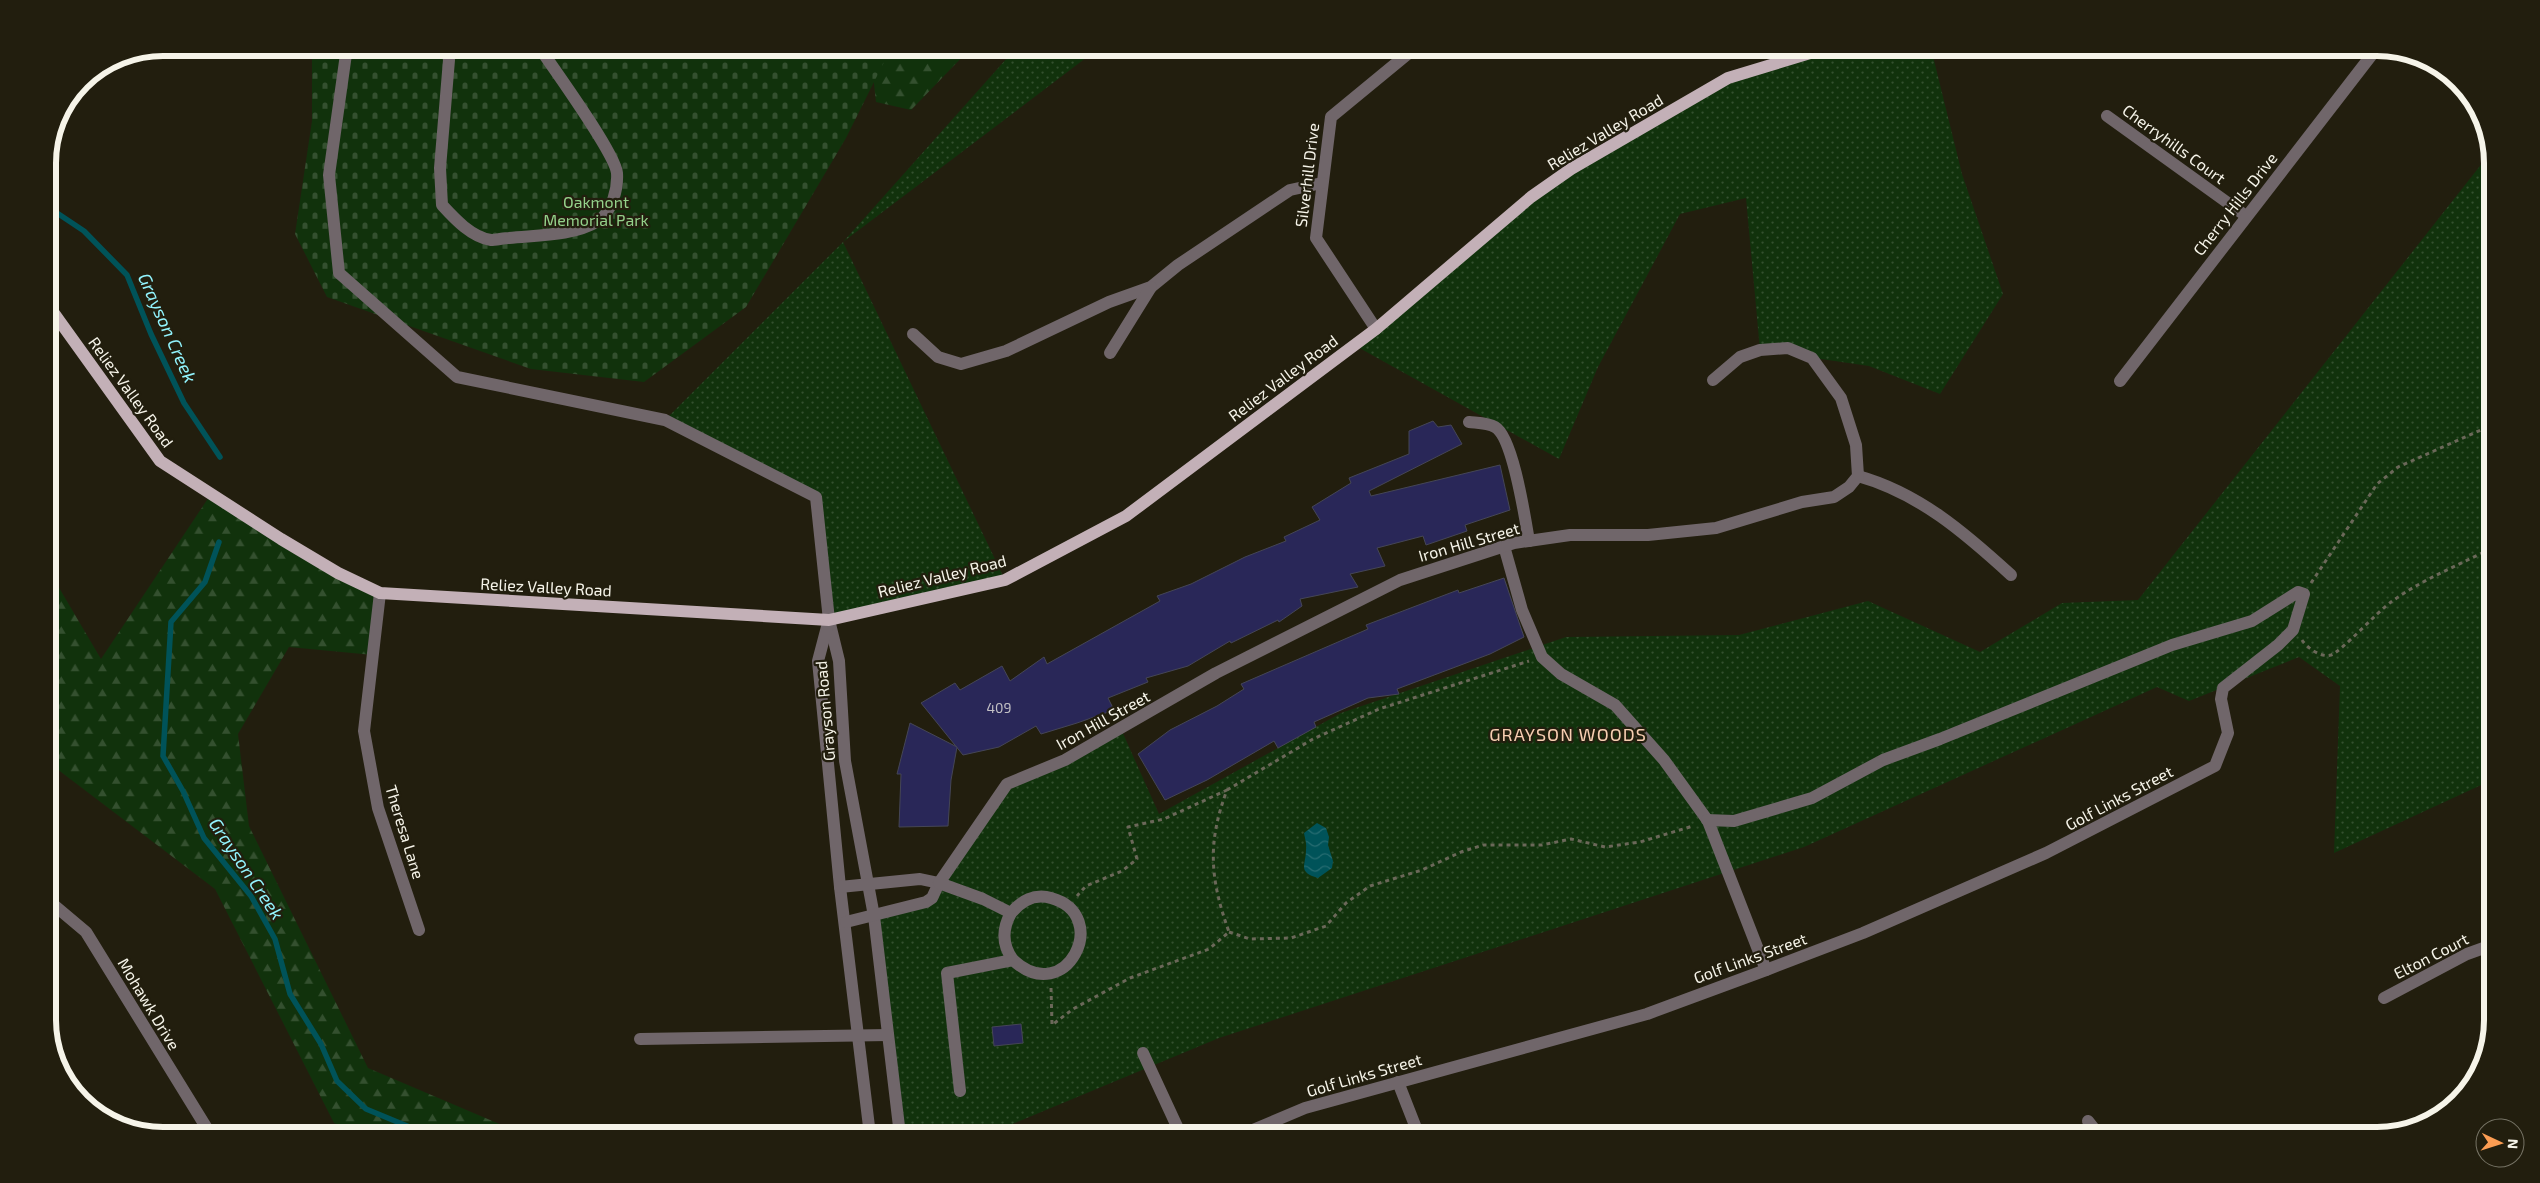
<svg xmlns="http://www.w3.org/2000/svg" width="2540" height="1183" viewBox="0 0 2540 1183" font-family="'Exo 2',sans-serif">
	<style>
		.grass { fill: url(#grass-dots) }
		.forest { fill: url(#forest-firs) }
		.cemetery { fill: url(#cemetery-stones) }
		.water { fill: url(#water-waves) }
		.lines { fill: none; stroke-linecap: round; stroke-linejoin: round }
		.stream { stroke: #005359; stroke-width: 5.5 }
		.building { fill: #292758; stroke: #454656 }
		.path { stroke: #6b6859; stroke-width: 3; stroke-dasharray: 4 4; stroke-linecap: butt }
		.minor { stroke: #70666a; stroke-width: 12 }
		.major { stroke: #c3b0b7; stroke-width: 12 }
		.labels { text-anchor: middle; stroke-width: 4.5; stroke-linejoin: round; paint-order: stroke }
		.number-label { font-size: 14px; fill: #c3c1c5 }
		.street-label { font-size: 16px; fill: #f6f4e9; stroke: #221e0e }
		.park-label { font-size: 16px; fill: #94d18a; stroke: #221e0e }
		.water-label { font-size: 18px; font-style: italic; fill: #92f4fe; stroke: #221e0e }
		.neighbourhood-label { font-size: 18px; letter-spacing: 1px; fill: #f7ceb1; stroke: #221e0e }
		.rim { fill: none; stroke: #f6f4e9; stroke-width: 6 }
	</style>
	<defs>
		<pattern id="grass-dots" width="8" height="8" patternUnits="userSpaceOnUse" patternTransform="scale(1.25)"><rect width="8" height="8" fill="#11320c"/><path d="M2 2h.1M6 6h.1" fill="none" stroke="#34502f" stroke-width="1.8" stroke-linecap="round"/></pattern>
		<pattern id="forest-firs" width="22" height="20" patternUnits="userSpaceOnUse" patternTransform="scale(1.25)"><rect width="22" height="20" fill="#11320c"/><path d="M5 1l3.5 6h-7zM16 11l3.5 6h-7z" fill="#34502f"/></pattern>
		<pattern id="cemetery-stones" width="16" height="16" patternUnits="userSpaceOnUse" patternTransform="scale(1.25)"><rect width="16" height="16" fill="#11320c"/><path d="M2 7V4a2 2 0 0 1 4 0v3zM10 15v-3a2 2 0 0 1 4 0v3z" fill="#34502f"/></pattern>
		<pattern id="water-waves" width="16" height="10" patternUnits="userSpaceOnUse" patternTransform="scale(1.25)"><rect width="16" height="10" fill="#005359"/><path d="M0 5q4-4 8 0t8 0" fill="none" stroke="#266c71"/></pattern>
	</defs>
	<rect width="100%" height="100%" fill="#221e0e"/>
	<g class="grass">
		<polygon points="1016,48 1099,48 843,242 1005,580 829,620 816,497 665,420 843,242"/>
		<polygon points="1830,48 1931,48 1962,174 2003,294 1940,394 1869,366 1760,350 1746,198 1680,214 1598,367 1559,459 1354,345 1531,197 1728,78"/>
		<polygon points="2491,152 2492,780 2334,853 2340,686 2299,657 2189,701 2157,687 1804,847 1219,1038 986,1135 900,1135 874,918 930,903 1007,784 1121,729 1159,814 1341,713 1566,637 1739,635 1868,601 1980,652 2062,603 2138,600"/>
	</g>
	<g class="forest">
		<polygon points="870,48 971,48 911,110 876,102"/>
		<polygon points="211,494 380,593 373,655 289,647 238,734 249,826 368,1068 525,1135 363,1135 334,1123 215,889 57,769 48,768 48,569 101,659"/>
	</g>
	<polygon class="cemetery" points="312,48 891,48 846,138 746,307 644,382 531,369 327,297 295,234 312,121"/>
	<path class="water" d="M 1317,823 L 1326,828 L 1329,837 L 1328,845 L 1333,861 L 1332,868 L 1318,878 C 1297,872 1306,865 1306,850 C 1307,844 1305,839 1304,833 Z"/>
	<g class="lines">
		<g class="stream">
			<polyline points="48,207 84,231 127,275 151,334 184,403 220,457"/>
			<polyline points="219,542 205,582 171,622 163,756 183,791 204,838 251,896 275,939 290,994 321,1044 337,1081 366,1109 429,1135"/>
		</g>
	</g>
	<g class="building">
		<polygon points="1433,421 1438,427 1451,425 1462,444 1369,491 1371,496 1500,465 1510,510 1465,525 1467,531 1426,545 1423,536 1377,548 1385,566 1350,574 1358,587 1300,599 1302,606 1279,622 1278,620 1231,643 1230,641 1188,666 1146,678 1148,682 1108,698 1114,710 1077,723 1041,734 1036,726 999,747 963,755 921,703 955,683 960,690 1002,666 1010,681 1044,657 1047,664 1160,601 1157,596 1191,584 1245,557 1286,541 1284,537 1320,520 1312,507 1351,483 1349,478 1409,454 1409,431"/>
		<polygon points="1504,578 1524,637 1490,654 1397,689 1399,694 1368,698 1314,722 1316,727 1278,748 1274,741 1207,780 1165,800 1138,754 1170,730 1217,706 1244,689 1241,684 1368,629 1366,625 1458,590 1459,593"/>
		<polygon points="910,723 957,747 951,780 948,826 899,827 901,774 897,774"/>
		<polygon points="1021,1024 1023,1043 994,1046 992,1027"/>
	</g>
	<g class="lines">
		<g class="path">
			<polyline points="2311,583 2377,484 2398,467 2492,425"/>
			<path d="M 2302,640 C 2307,648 2321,658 2331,655 C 2342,651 2377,612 2391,602 C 2421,580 2459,565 2492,548"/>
			<polyline points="1227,790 1313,739 1379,709 1529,661"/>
			<polyline points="1229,932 1250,939 1291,938 1326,926 1346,903 1370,886 1422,870 1461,852 1483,845 1542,845 1571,839 1605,847 1640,842 1693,826"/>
			<path d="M 1051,988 L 1052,1025 L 1073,1009 L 1130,978 L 1209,949 L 1229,932 C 1210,879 1207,843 1227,790 L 1164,819 L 1128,827 L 1137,859 L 1122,871 L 1086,886 L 1077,896"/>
		</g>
		<g class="minor">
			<polyline points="347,47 329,175 339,273 457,377 665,420 816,497 829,620 839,661 845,761 874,916 900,1135"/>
			<path d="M 447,47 L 449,60 L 440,168 L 442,205 C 454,218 471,237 491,240 C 496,240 504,238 509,238 C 537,235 573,236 598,221 C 612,212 618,189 617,173 C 615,153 554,69 539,47"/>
			<polyline points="2107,116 2246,216"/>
			<polyline points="1376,329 1316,238 1331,117 1416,47"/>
			<polyline points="913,334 938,357 961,364 1006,351 1109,302 1151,287 1178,265 1290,190 1322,183"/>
			<polyline points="1110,353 1151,287"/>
			<polyline points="2120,381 2377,48"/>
			<path d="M 1469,422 C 1477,423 1488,423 1495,427 C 1513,437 1525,518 1529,541"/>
			<path d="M 1858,476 C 1919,493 1965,533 2011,575"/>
			<polyline points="1504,546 1522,610 1542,657 1561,674 1615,705 1664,760 1708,821 1766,970"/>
			<polyline points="380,593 364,731 378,808 419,930"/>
			<polyline points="828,623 818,661 840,887 870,1135"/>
			<polyline points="840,887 920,879 939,883 932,898 926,902 846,922"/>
			<polyline points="48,900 86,932 211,1135"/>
			<path d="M 1011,913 C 1002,929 1002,945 1013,960"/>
			<polyline points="2384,998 2467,954 2492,945"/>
			<polyline points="640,1039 888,1035"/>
			<polyline points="1143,1053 1181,1135"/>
			<polyline points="1398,1082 1416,1128 1423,1135"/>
			<path d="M 960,1091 L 947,973 L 1013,960 C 1066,1009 1113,915 1051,898 C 1035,893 1021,901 1011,913 L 983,899 L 939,883 L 1007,784 L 1065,760 L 1216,673 L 1400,580 L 1514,543 L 1570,535 L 1648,535 L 1716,528 L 1802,502 L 1834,497 L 1849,487 L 1858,476 L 1856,445 L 1841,398 L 1812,358 L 1788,348 L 1760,350 L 1740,357 L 1713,380"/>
			<polyline points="2088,1121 2099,1135"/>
			<polyline points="1241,1135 1305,1108 1647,1014 1766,970 1863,933 2046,853 2215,766 2228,733 2221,699 2223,688 2278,645 2293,630 2304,594 2298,592 2252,621 2172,645 1940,739 1883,760 1812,798 1734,821 1707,820"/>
		</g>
		<polyline class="major" points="48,305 160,461 281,539 338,573 380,593 829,620 1005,580 1126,516 1376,329 1531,197 1571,169 1728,78 1830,47"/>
	</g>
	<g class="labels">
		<g class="number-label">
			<text x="999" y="713">409</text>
		</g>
		<g class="street-label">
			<text transform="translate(1605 132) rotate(-31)" y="6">Reliez Valley Road</text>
			<text transform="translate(2174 144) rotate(36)" y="6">Cherryhills Court</text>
			<text transform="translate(1307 175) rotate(-83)" y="6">Silverhill Drive</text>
			<text transform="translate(2235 204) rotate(-52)" y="6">Cherry Hills Drive</text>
			<text transform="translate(1283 378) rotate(-37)" y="6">Reliez Valley Road</text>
			<text transform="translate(131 392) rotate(54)" y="6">Reliez Valley Road</text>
			<text transform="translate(1469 542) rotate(-16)" y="6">Iron Hill Street</text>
			<text transform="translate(942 576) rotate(-14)" y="6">Reliez Valley Road</text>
			<text transform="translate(546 587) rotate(3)" y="6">Reliez Valley Road</text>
			<text transform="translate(825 711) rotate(-95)" y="6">Grayson Road</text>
			<text transform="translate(1103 720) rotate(-29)" y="6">Iron Hill Street</text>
			<text transform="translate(2119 798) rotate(-28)" y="6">Golf Links Street</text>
			<text transform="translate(405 832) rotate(73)" y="6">Theresa Lane</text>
			<text transform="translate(2431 956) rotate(-27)" y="6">Elton Court</text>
			<text transform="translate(1750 958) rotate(-20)" y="6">Golf Links Street</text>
			<text transform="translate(149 1004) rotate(59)" y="6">Mohawk Drive</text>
			<text transform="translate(1364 1075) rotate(-16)" y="6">Golf Links Street</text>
		</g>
		<g class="park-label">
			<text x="596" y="208">Oakmont<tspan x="596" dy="18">Memorial Park</tspan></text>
		</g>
		<g class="water-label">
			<text transform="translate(167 328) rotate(66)" y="6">Grayson Creek</text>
			<text transform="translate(246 869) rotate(56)" y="6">Grayson Creek</text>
		</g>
		<g class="neighbourhood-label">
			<text x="1568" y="741">GRAYSON WOODS</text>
		</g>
	</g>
	<path d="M0 0H2540V1183H0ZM163 56H2377A107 107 0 0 1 2484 163V1020A107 107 0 0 1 2377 1127H163A107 107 0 0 1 56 1020V163A107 107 0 0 1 163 56Z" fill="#221e0e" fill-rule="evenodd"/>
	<path class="rim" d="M163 56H2377A107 107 0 0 1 2484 163V1020A107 107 0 0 1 2377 1127H163A107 107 0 0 1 56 1020V163A107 107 0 0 1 163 56Z"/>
	<g transform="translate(2500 1143) rotate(94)"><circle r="24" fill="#221e0e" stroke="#777466"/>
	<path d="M0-4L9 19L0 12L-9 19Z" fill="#fc9d53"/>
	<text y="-8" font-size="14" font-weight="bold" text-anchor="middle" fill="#f6f4e9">N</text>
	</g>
</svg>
